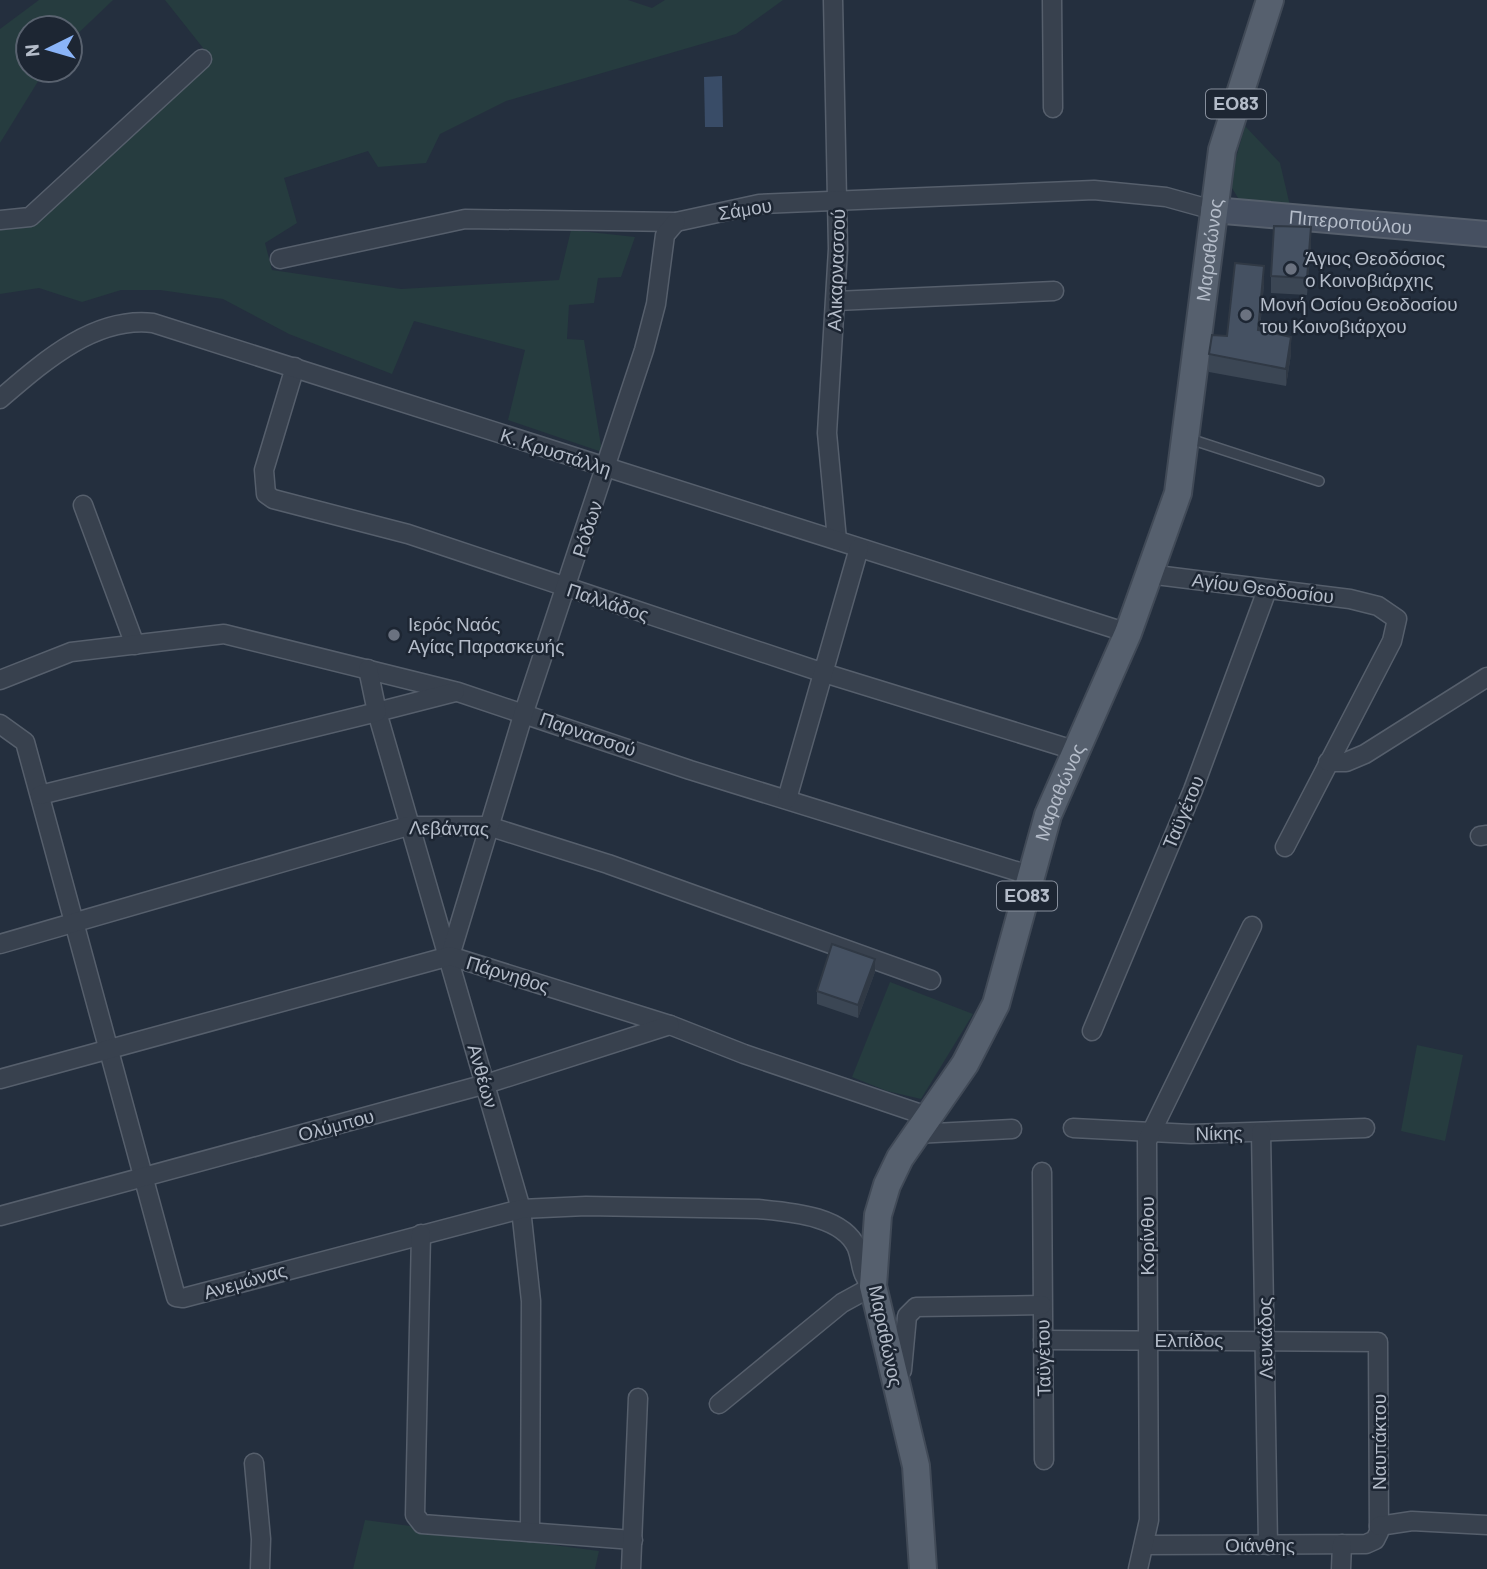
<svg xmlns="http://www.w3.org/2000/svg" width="1487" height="1569" viewBox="0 0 1487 1569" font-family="Barlow,sans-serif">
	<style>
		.green { fill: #263c3f }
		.water { fill: #394c67 }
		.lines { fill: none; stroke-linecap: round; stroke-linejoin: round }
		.lane-casing { stroke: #565f6c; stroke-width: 12 }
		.street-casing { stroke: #565f6c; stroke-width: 21 }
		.secondary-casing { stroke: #565f6c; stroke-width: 28 }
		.primary-casing { stroke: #414a57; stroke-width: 30 }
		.lane { stroke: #38414e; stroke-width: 9 }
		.street { stroke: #38414e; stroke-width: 18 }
		.secondary { stroke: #465061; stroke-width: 24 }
		.primary { stroke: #56606e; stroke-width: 26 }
		.wall { fill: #3b4654 }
		.shaded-wall { fill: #303945 }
		.building { fill: #455162; stroke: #303945; stroke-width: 2 }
		.worship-dot { fill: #6b7280; stroke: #1d2633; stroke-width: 2.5 }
		.labels { text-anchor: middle; stroke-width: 5; stroke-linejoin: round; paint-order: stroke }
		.shield { fill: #1d2633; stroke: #878f9c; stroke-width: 2 }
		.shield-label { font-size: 18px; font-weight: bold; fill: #b4bcc9 }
		.street-label { font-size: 19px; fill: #b4bcc9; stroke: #1d2633 }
		.poi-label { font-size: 19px; fill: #b4bcc9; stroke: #1d2633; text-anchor: start }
	</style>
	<rect width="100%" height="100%" fill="#242f3e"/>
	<g class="green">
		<polygon points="39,0 113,0 70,41 70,28 28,28 28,70 45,70 0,143 0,29"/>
		<polygon points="165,0 628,0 652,8 665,0 783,0 736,34 506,101 440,134 426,163 378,167 368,151 284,178 297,223 265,243 272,270 401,289 559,280 571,230 635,237 621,277 598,278 594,303 569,305 567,339 584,340 602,452 508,420 525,350 414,321 392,374 289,334 223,299 160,290 121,290 82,302 39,288 0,294 0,225 13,229 34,225 211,58"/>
		<polygon points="1245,126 1280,163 1291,210 1241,203 1229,183"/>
		<polygon points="890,982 973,1014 921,1099 887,1091 852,1077"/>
		<polygon points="1417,1045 1463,1055 1445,1141 1401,1131"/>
		<polygon points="365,1520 599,1551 595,1569 353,1569"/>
	</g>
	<polygon class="water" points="722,76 723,127 705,127 704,77"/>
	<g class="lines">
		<g class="lane-casing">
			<polyline id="lane" points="1187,438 1319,481"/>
		</g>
		<g class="street-casing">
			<g id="street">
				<polyline points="833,0 838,249 827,433 837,540"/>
				<polyline points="1052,0 1053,108"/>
				<polyline points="0,220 30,217 202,59"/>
				<polyline points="280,259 465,219 676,222 759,204 1094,190 1166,197 1213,210"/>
				<polyline points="836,301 1054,291"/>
				<polyline points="295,367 264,470 266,494 273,499 408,534 824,673 1077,751"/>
				<path d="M 0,399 C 42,363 94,316 153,323 L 1128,633"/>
				<polyline points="83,505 135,645"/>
				<polyline points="1148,574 1350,599 1378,606 1397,619 1392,641 1285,847"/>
				<polyline points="0,680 71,652 224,634 458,692 690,770 1032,876"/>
				<polyline points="455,692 377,712 521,1209 531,1301 530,1532"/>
				<path d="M 0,724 L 25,742 L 176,1297 L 183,1298 L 521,1209 L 586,1206 L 758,1209 C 788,1212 843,1215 857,1248 C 863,1264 859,1274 873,1286 L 842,1303 L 719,1404"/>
				<polyline points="1328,762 1346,762 1365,754 1487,677"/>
				<polyline points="40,795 377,712 368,669"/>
				<polyline points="787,799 859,548"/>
				<polyline points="1480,836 1487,835"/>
				<polyline points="0,944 408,826 488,826 608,864 931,980"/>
				<polyline points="450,956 524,712 644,350 656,304 665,235 676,222"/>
				<polyline points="1092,1031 1193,790 1267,590"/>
				<polyline points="0,1079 450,956 670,1025 744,1054 927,1116"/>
				<polyline points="1073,1128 1191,1134 1365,1128"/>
				<polyline points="1261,1132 1268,1545"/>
				<polyline points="915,1134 1012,1129"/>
				<polyline points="1042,1172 1044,1460"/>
				<polyline points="0,1216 486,1084 670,1025"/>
				<polyline points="421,1234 415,1515 422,1524 633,1540"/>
				<polyline points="1043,1340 1378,1342 1379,1532 1375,1540 1366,1544 1144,1545"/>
				<polyline points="894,1374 902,1370 907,1316 916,1307 1042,1305"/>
				<polyline points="254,1463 261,1539 260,1569"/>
				<polyline points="1379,1526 1412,1521 1487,1525"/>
				<polyline points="631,1569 638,1398"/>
				<polyline points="1138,1569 1149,1520 1147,1141 1252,926"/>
				<polyline points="1341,1569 1342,1544"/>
			</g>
		</g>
		<g class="secondary-casing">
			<g id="secondary">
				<path id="s1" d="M 1213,210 L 1487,234"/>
			</g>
		</g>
		<g class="primary-casing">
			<g id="primary">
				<path id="s2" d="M 923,1569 L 916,1466 L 873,1286 L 878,1215 L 887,1185 L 900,1158 L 965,1064 L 996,1004 L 1048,815 L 1128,633 L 1178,493 L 1222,150 L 1270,0"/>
			</g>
		</g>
		<use href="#lane" class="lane"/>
		<use href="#street" class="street"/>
		<use href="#secondary" class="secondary"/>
		<use href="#primary" class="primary"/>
	</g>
	<g class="wall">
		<polygon points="1311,244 1307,295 1271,293 1271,276"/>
		<polygon points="1264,284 1260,330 1291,354 1286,386 1209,372 1209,354 1227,336"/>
		<polygon points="875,972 858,1018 817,1004 817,991"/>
	</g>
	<g class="shaded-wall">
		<polygon points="1311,227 1311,244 1307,295 1307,278"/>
		<polygon points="1264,266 1264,284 1258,347 1258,330"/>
		<polygon points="1291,337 1291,354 1286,386 1286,369"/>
		<polygon points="875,959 875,972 858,1018 858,1005"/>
	</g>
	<g class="building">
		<polygon points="1274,226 1311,227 1307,278 1271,276"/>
		<polygon points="1235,263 1264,266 1258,330 1291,337 1286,369 1209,354 1212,335 1227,336"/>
		<polygon points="832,944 875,959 858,1005 817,991"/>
	</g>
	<g class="worship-dot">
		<circle cx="1291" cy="269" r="7"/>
		<circle cx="1246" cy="315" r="7"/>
		<circle cx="394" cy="635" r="7"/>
	</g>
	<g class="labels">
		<g class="shield">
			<rect x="1206" y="89.5" width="60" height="29" rx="5"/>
			<rect x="997" y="881.5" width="60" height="29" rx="5"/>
		</g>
		<g class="shield-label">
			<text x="1236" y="110">ΕΟ83</text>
			<text x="1027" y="902">ΕΟ83</text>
		</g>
		<g class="street-label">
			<text transform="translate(745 209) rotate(-9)" y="7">Σάμου</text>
			<text dy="7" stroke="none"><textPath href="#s1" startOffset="138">Πιπεροπούλου</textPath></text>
			<text dy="7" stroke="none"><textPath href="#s2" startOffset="1391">Μαραθώνος</textPath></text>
			<text transform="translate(836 270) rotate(-88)" y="7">Αλικαρνασσού</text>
			<text transform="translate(556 452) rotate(18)" y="7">Κ. Κρυστάλλη</text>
			<text transform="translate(587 529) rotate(-72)" y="7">Ρόδων</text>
			<text transform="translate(1263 588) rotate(7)" y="7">Αγίου Θεοδοσίου</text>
			<text transform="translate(608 602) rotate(18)" y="7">Παλλάδος</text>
			<text transform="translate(588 734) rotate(19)" y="7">Παρνασσού</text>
			<text dy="7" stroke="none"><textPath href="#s2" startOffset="824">Μαραθώνος</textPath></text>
			<text transform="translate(1183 812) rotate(-67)" y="7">Ταϋγέτου</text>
			<text transform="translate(449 828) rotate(1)" y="7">Λεβάντας</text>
			<text transform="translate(508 974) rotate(17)" y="7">Πάρνηθος</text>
			<text transform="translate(483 1076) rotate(74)" y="7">Ανθέων</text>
			<text transform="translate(336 1125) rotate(-15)" y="7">Ολύμπου</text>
			<text transform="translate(1219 1133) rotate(-1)" y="7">Νίκης</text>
			<text transform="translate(1147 1236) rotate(-90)" y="7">Κορίνθου</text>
			<text transform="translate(245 1281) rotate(-16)" y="7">Ανεμώνας</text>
			<text transform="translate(886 1336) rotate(78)" y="7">Μαραθώνος</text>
			<text transform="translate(1265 1338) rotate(-91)" y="7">Λευκάδος</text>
			<text x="1189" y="1347">Ελπίδος</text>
			<text transform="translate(1043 1358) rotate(-91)" y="7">Ταϋγέτου</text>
			<text transform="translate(1379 1442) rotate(-90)" y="7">Ναυπάκτου</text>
			<text x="1260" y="1552">Οιάνθης</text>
		</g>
		<g class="poi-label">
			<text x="1305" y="265">Άγιος Θεοδόσιος<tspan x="1305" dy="22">ο Κοινοβιάρχης</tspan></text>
			<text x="1260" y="311">Μονή Οσίου Θεοδοσίου<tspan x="1260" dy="22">του Κοινοβιάρχου</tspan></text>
			<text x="408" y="631">Ιερός Ναός<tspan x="408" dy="22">Αγίας Παρασκευής</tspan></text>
		</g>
	</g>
	<g transform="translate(49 49) rotate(265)"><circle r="33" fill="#1d2633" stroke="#59626f" stroke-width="2"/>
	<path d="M0-5L12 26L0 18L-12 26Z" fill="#8ab4f8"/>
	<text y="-10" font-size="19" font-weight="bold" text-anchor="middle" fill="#b4bcc9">N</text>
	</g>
</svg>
